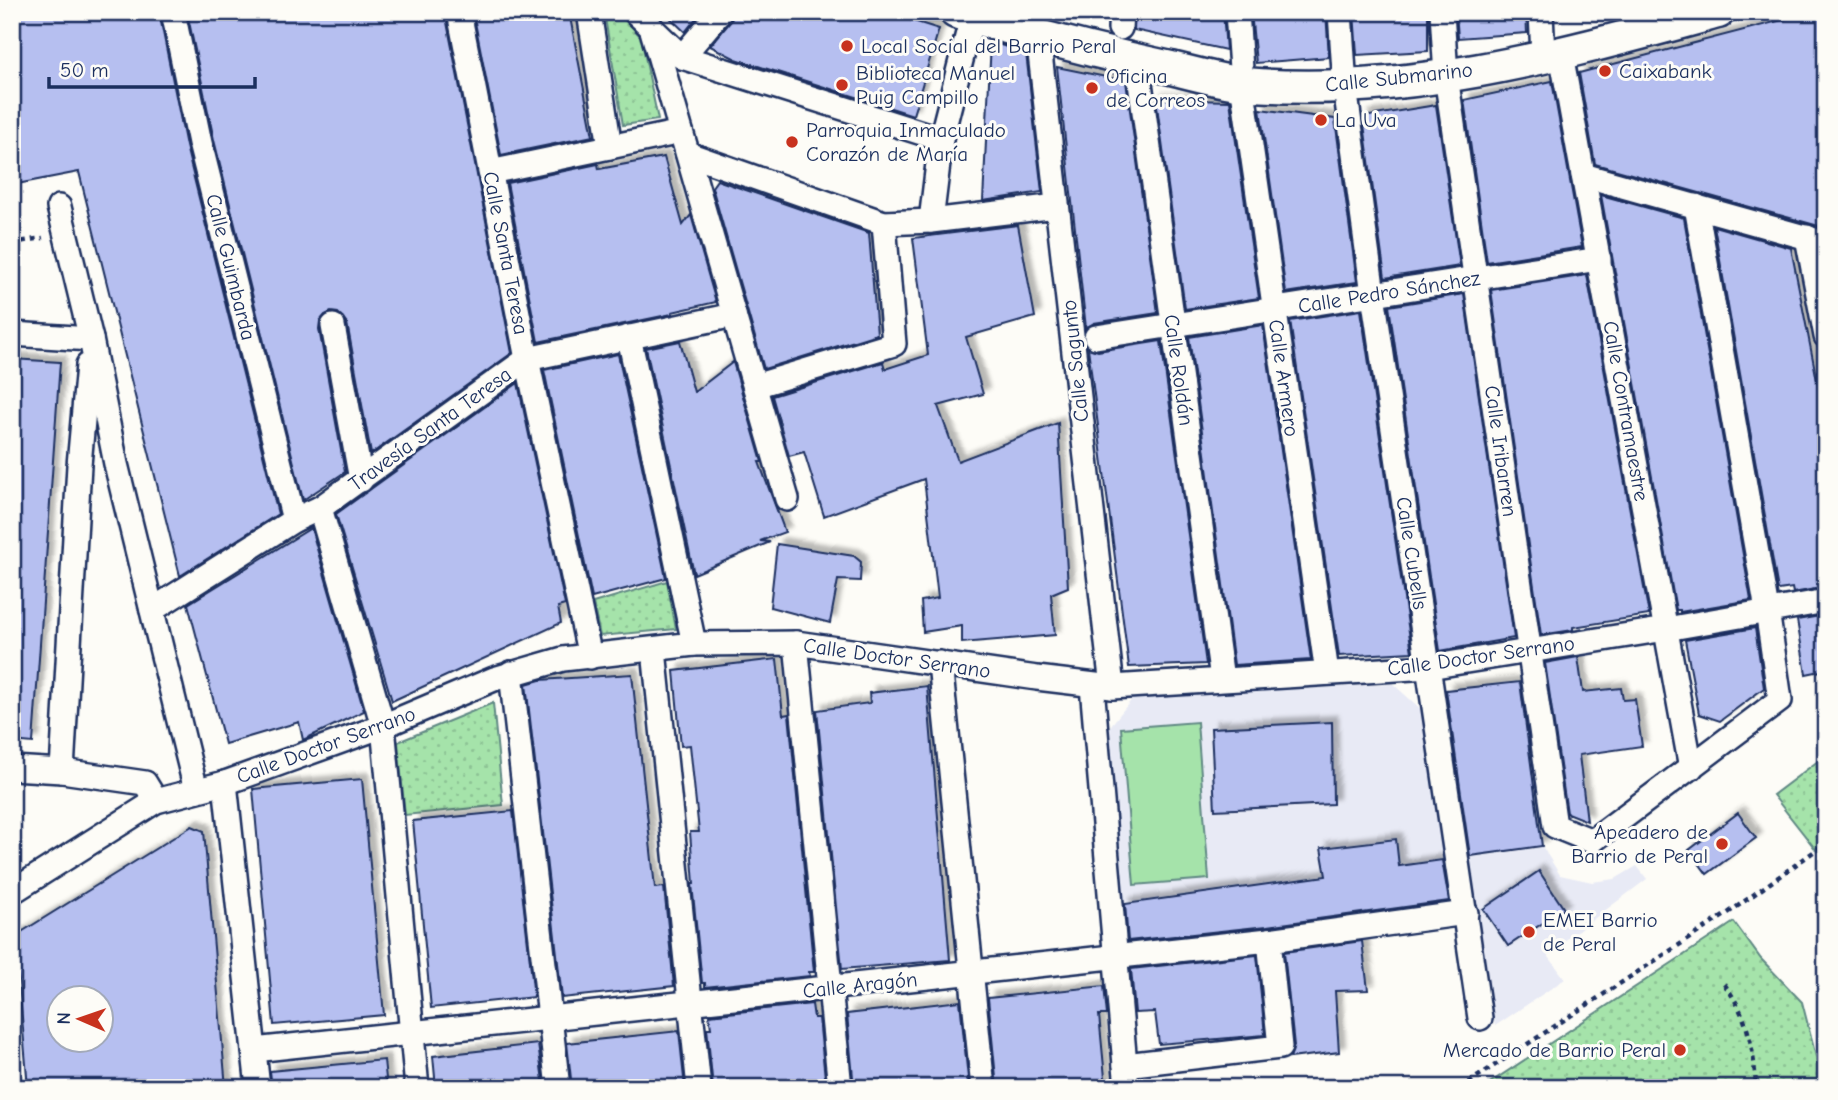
<svg xmlns="http://www.w3.org/2000/svg" width="1838" height="1100" viewBox="0 0 1838 1100" font-family="'Comic Neue',sans-serif">
	<style>
		.built { fill: #e8eaf5 }
		.green { fill: url(#green-dots); stroke: #608984; stroke-width: 2 }
		.pitch { fill: #a5e3aa; stroke: #608984; stroke-width: 2 }
		.building { fill: #b6bff0; stroke: #1b2f5e; stroke-width: 2; fill-rule: evenodd; filter: url(#shadow) }
		.lines { fill: none; stroke-linecap: round; stroke-linejoin: round }
		.street-casing { stroke: #1b2f5e; stroke-width: 28 }
		.secondary-casing { stroke: #1b2f5e; stroke-width: 37 }
		.path { stroke: #1b2f5e; stroke-width: 4.5; stroke-dasharray: 5 5; stroke-linecap: butt }
		.street { stroke: #fdfcf7; stroke-width: 23 }
		.secondary { stroke: #fdfcf7; stroke-width: 32 }
		.poi-dot { fill: #c8321e; stroke: #fdfcf7; stroke-width: 2.5 }
		.labels { text-anchor: middle; stroke-width: 6; stroke-linejoin: round; paint-order: stroke }
		.poi-label { font-size: 21px; fill: #1b2f5e; stroke: #fdfcf7; text-anchor: start }
		.street-label { font-size: 21px; fill: #1b2f5e; stroke: #fdfcf7 }
	</style>
	<defs>
		<pattern id="green-dots" width="8" height="8" patternUnits="userSpaceOnUse" patternTransform="scale(1.75)"><rect width="8" height="8" fill="#a5e3aa"/><path d="M2 2h.1M6 6h.1" fill="none" stroke="#8dc395" stroke-width="1.8" stroke-linecap="round"/></pattern>
		<filter id="shadow"><feDropShadow dx="6" dy="-6" stdDeviation="2" flood-color="#0004"/></filter>
	</defs>
	<rect width="100%" height="100%" fill="#fdfcf7"/>
	<filter id="ink" filterUnits="userSpaceOnUse"><feTurbulence type="fractalNoise" baseFrequency=".0143" numOctaves="2"/><feDisplacementMap in="SourceGraphic" scale="14" xChannelSelector="R" yChannelSelector="G"/><feConvolveMatrix kernelMatrix="1 2 1 2 8 2 1 2 1" color-interpolation-filters="sRGB"/></filter>
	<g filter="url(#ink)">
		<g class="built">
			<polygon points="1393,684 1422,710 1446,859 1124,904 1107,730 1133,698"/>
			<polygon points="1542,846 1560,875 1592,882 1615,879 1637,866 1647,879 1547,954 1565,979 1495,1026 1469,857"/>
		</g>
		<g class="green">
			<polygon points="604,12 618,12 641,37 658,120 623,125"/>
			<polygon points="667,581 676,629 600,636 593,603"/>
			<polygon points="493,703 503,805 405,815 398,742"/>
			<polygon points="1826,755 1826,843 1817,851 1773,795"/>
			<polygon points="1734,922 1761,959 1802,1002 1824,1088 1482,1088"/>
		</g>
		<polygon class="pitch" points="1197,722 1209,879 1134,885 1121,728"/>
		<g class="building">
			<polygon points="12,12 159,12 186,146 278,514 180,576 79,172 12,185"/>
			<polygon points="209,12 445,12 512,353 371,454 347,323 338,313 331,312 325,315 320,321 319,329 345,472 303,500 214,140 188,17"/>
			<polygon points="473,12 569,12 593,136 501,155"/>
			<polygon points="664,12 701,12 685,32"/>
			<polygon points="734,12 885,12 939,29 913,115 736,59 710,46 731,21"/>
			<polygon points="1135,12 1223,12 1226,50 1134,30"/>
			<polygon points="1251,12 1326,12 1329,57 1256,63"/>
			<polygon points="1354,12 1428,12 1428,51 1357,55"/>
			<polygon points="1456,12 1526,12 1527,33 1458,38"/>
			<polygon points="1813,12 1826,12 1826,228 1595,164 1579,73"/>
			<polygon points="991,42 1026,53 1042,192 983,201"/>
			<polygon points="1057,67 1126,81 1158,313 1094,323 1086,328"/>
			<polygon points="1552,81 1582,247 1487,262 1464,100"/>
			<polygon points="1156,99 1230,101 1259,298 1185,309"/>
			<polygon points="1436,105 1460,266 1385,278 1363,117"/>
			<polygon points="1260,109 1335,119 1357,282 1286,293"/>
			<polygon points="664,157 683,225 691,215 716,302 672,312 672,314 538,342 507,183 598,164 599,169"/>
			<polygon points="717,180 869,233 877,334 764,369 712,187"/>
			<polygon points="1601,195 1684,218 1751,600 1680,612 1680,610 1676,610"/>
			<polygon points="1018,225 1035,317 966,337 983,394 938,406 958,461 1058,423 1068,587 1051,594 1055,635 962,643 962,626 923,632 921,601 938,598 924,479 824,516 804,452 789,456 772,396 883,362 885,369 928,355 913,238"/>
			<polygon points="1714,226 1791,248 1826,426 1826,587 1793,593 1792,588 1778,590"/>
			<polygon points="1587,275 1649,615 1573,627 1573,630 1541,635 1491,290"/>
			<polygon points="1464,294 1514,638 1440,651 1389,306"/>
			<polygon points="1361,310 1412,652 1339,656 1290,321"/>
			<polygon points="1263,325 1311,660 1234,665 1189,337"/>
			<polygon points="680,341 694,392 733,362 762,462 759,462 785,532 760,541 770,542 694,574 646,348"/>
			<polygon points="1161,341 1206,664 1129,667 1088,348 1098,351"/>
			<polygon points="618,354 666,578 592,598 544,370"/>
			<polygon points="12,359 60,362 33,743 12,741"/>
			<polygon points="518,383 565,605 558,607 561,623 392,701 336,514"/>
			<polygon points="311,528 364,711 303,740 299,722 225,744 188,604"/>
			<polygon points="777,544 854,556 861,562 860,581 838,580 830,623 770,607"/>
			<polygon points="1826,615 1826,670 1806,674 1797,620"/>
			<polygon points="1755,628 1764,688 1720,721 1699,714 1685,640"/>
			<polygon points="1578,657 1583,692 1621,688 1623,700 1635,699 1642,746 1579,755 1587,821 1567,813 1545,663"/>
			<polygon points="777,659 783,715 789,714 814,972 809,972 810,976 705,987 705,983 702,983 692,884 694,884 690,832 699,832 690,745 681,746 674,671"/>
			<polygon points="632,674 655,888 664,887 674,986 562,998 526,684 540,680"/>
			<polygon points="1520,682 1542,846 1470,856 1446,690"/>
			<polygon points="927,686 950,960 842,969 817,710 870,703 869,693"/>
			<polygon points="1332,722 1333,804 1215,810 1211,728"/>
			<polygon points="362,779 384,1015 274,1025 253,789"/>
			<polygon points="513,811 534,997 431,1008 413,821"/>
			<polygon points="1738,813 1756,838 1707,874 1689,850"/>
			<path d="M 192,826 L 204,831 L 226,1088 L 28,1088 L 15,936 ZM 60,998 L 102,998 L 102,1040 L 60,1040 Z"/>
			<polygon points="1396,839 1399,866 1442,860 1449,901 1267,926 1128,941 1125,904 1326,876 1321,848"/>
			<polygon points="1539,871 1564,909 1508,946 1483,909"/>
			<polygon points="1362,941 1368,990 1335,991 1339,1052 1290,1058 1294,1046 1284,952"/>
			<polygon points="1257,955 1265,1035 1159,1044 1155,1012 1135,1013 1131,969"/>
			<polygon points="1104,986 1107,1015 1099,1015 1106,1088 997,1088 988,998"/>
			<polygon points="960,1001 969,1088 854,1088 847,1014"/>
			<polygon points="812,1004 814,1018 819,1018 826,1088 713,1088 707,1028 711,1028 709,1015"/>
			<polygon points="679,1031 685,1088 572,1088 567,1043"/>
			<polygon points="538,1044 544,1088 436,1088 433,1056"/>
			<polygon points="384,1060 387,1088 272,1088 270,1071"/>
		</g>
		<g class="lines">
			<g class="street-casing">
				<g id="street">
					<polyline points="173,12 200,143 294,520"/>
					<polyline points="459,12 527,359 590,657"/>
					<polyline points="589,12 610,147"/>
					<polyline points="635,12 682,57 941,139"/>
					<polyline points="1237,12 1242,83 1327,673"/>
					<polyline points="1340,12 1345,87 1373,294 1480,1018"/>
					<polyline points="1442,12 1446,76 1555,826 1592,841 1780,700 1767,610 1696,206"/>
					<polyline points="1541,12 1543,57"/>
					<polyline points="651,27 787,499"/>
					<polyline points="1120,28 1121,12"/>
					<polyline points="1038,36 1112,687"/>
					<polyline points="1561,54 1691,768"/>
					<polyline points="682,57 720,12"/>
					<polyline points="1137,61 1222,679"/>
					<polyline points="688,154 884,223 931,221 1057,206"/>
					<polyline points="490,172 681,132"/>
					<polyline points="1583,175 1826,243"/>
					<polyline points="59,207 91,339 116,464 196,790"/>
					<polyline points="931,221 941,139 972,17"/>
					<polyline points="1807,237 1826,336"/>
					<polyline points="333,326 361,480"/>
					<polyline points="12,334 91,339"/>
					<polyline points="629,337 694,644"/>
					<polyline points="1096,337 1599,259"/>
					<polyline points="755,386 894,344 884,223"/>
					<polyline points="320,508 383,726 417,1088"/>
					<polyline points="152,610 294,520 320,508 527,359 734,315"/>
					<polyline points="796,643 840,1088"/>
					<polyline points="654,650 699,1088"/>
					<polyline points="940,663 983,1088"/>
					<polyline points="511,673 558,1088"/>
					<polyline points="1092,686 1127,1088"/>
					<polyline points="12,768 62,771 145,783 156,801"/>
					<polyline points="62,771 79,465 88,365"/>
					<polyline points="225,783 258,1088"/>
					<polyline points="12,892 156,801 225,783 383,726 494,679 563,659 694,644 796,643 1037,678 1112,687 1429,667 1666,629 1826,601"/>
					<polyline points="254,1050 1269,940 1466,913"/>
					<polyline points="1125,1065 1280,1047 1269,940"/>
				</g>
			</g>
			<g class="secondary-casing">
				<path id="secondary" d="M 956,12 C 1027,34 1099,53 1171,68 C 1195,74 1220,81 1244,84 C 1405,99 1564,54 1718,12"/>
			</g>
			<g class="path">
				<polyline points="12,243 43,238"/>
				<path d="M 1724,984 C 1748,1015 1754,1049 1756,1088"/>
				<polyline points="1460,1088 1728,913 1826,843"/>
			</g>
			<use href="#street" class="street"/>
			<use href="#secondary" class="secondary"/>
		</g>
	</g>
	<g class="poi-dot">
		<circle cx="847" cy="46" r="7"/>
		<circle cx="1605" cy="71" r="7"/>
		<circle cx="842" cy="85" r="7"/>
		<circle cx="1092" cy="88" r="7"/>
		<circle cx="1321" cy="120" r="7"/>
		<circle cx="792" cy="142" r="7"/>
		<circle cx="1722" cy="844" r="7"/>
		<circle cx="1529" cy="932" r="7"/>
		<circle cx="1680" cy="1050" r="7"/>
	</g>
	<g class="labels">
		<g class="poi-label">
			<text x="861" y="53">Local Social del Barrio Peral</text>
			<text x="1619" y="78">Caixabank</text>
			<text x="856" y="80">Biblioteca Manuel<tspan x="856" dy="24">Puig Campillo</tspan></text>
			<text x="1106" y="83">Oficina<tspan x="1106" dy="24">de Correos</tspan></text>
			<text x="1335" y="127">La Uva</text>
			<text x="806" y="137">Parroquia Inmaculado<tspan x="806" dy="24">Corazón de María</tspan></text>
			<text x="1708" y="839" text-anchor="end">Apeadero de<tspan x="1708" dy="24">Barrio de Peral</tspan></text>
			<text x="1543" y="927">EMEI Barrio<tspan x="1543" dy="24">de Peral</tspan></text>
			<text x="1666" y="1057" text-anchor="end">Mercado de Barrio Peral</text>
		</g>
		<g class="street-label">
			<text transform="translate(1399 77) rotate(-6)" y="7">Calle Submarino</text>
			<text transform="translate(506 253) rotate(79)" y="7">Calle Santa Teresa</text>
			<text transform="translate(231 267) rotate(76)" y="7">Calle Guimbarda</text>
			<text transform="translate(1389 292) rotate(-9)" y="7">Calle Pedro Sánchez</text>
			<text transform="translate(1075 361) rotate(-96)" y="7">Calle Sagunto</text>
			<text transform="translate(1179 370) rotate(82)" y="7">Calle Roldán</text>
			<text transform="translate(1284 378) rotate(82)" y="7">Calle Armero</text>
			<text transform="translate(1626 411) rotate(80)" y="7">Calle Contramaestre</text>
			<text transform="translate(430 429) rotate(-36)" y="7">Travesía Santa Teresa</text>
			<text transform="translate(1501 451) rotate(82)" y="7">Calle Iribarren</text>
			<text transform="translate(1412 553) rotate(81)" y="7">Calle Cubells</text>
			<text transform="translate(1481 656) rotate(-8)" y="7">Calle Doctor Serrano</text>
			<text transform="translate(897 658) rotate(8)" y="7">Calle Doctor Serrano</text>
			<text transform="translate(326 745) rotate(-20)" y="7">Calle Doctor Serrano</text>
			<text transform="translate(860 985) rotate(-6)" y="7">Calle Aragón</text>
		</g>
	</g>
	<rect width="1838" height="1100" fill="none" stroke="#fdfcf7" stroke-width="42"/>
	<rect x="21" y="21" width="1796" height="1058" fill="none" stroke="#1b2f5e" stroke-width="2.5" filter="url(#ink)"/>
	<g transform="translate(80 1019) rotate(272)"><circle r="33" fill="#fdfcf7" stroke="#a3aaba" stroke-width="2"/>
	<path d="M0-5L12 26L0 18L-12 26Z" fill="#c8321e"/>
	<text y="-10" font-size="19" font-weight="bold" text-anchor="middle" fill="#1b2f5e">N</text>
	</g>
	<path d="M49 77v10h206v-10" fill="none" stroke="#1b2f5e" stroke-width="3.5"/>
	<text x="60" y="77" font-size="21" fill="#1b2f5e" stroke="#fdfcf7" stroke-width="5" paint-order="stroke">50 m</text>
</svg>
